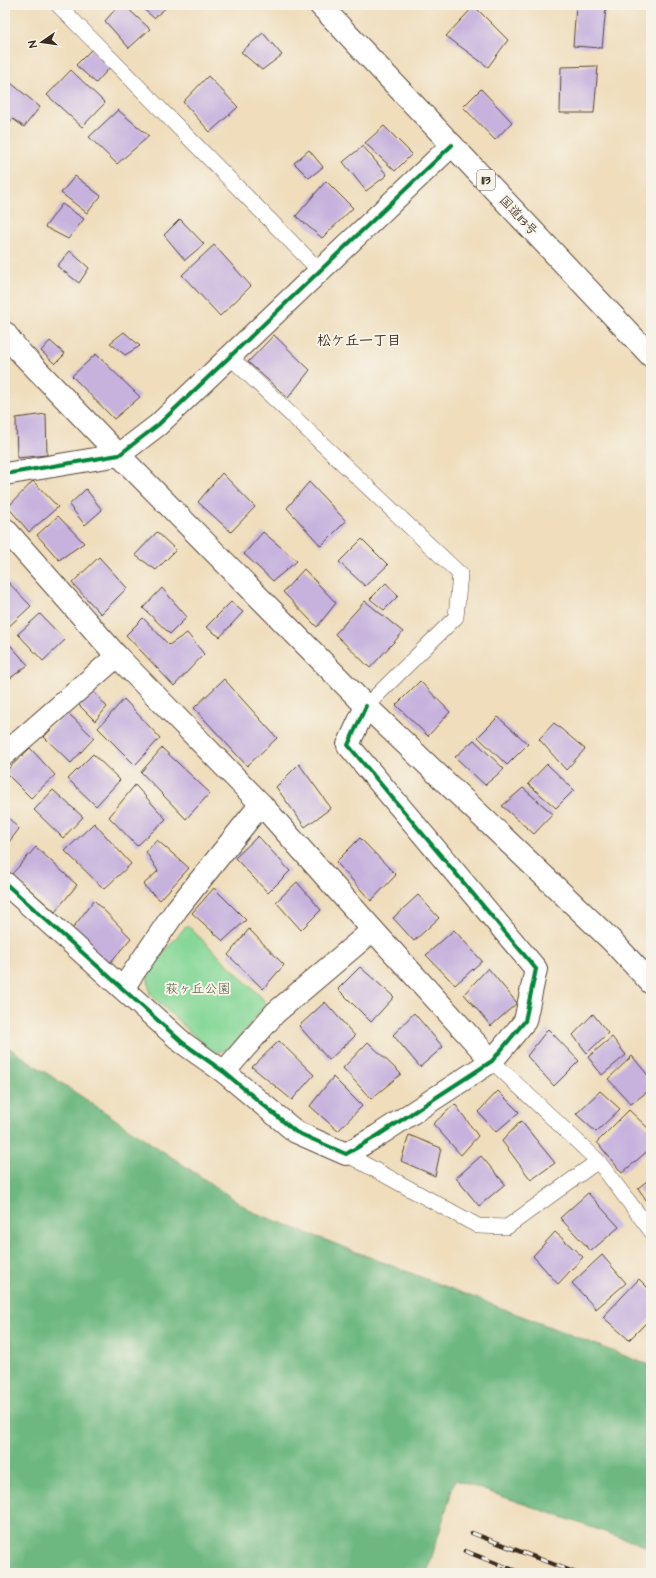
<svg xmlns="http://www.w3.org/2000/svg" width="656" height="1578" viewBox="0 0 656 1578" font-family="'Architects Daughter','Klee One',sans-serif">
	<style>
		.green { fill: #87d898; stroke: #61815b }
		.forest { fill: #6db880; stroke: #54714f }
		.building { fill: #c7b2de }
		.lines { fill: none; stroke-linecap: round; stroke-linejoin: round }
		.service-casing { stroke: #564536; stroke-width: 16 }
		.minor-casing { stroke: #564536; stroke-width: 24 }
		.trunk-casing { stroke: #564536; stroke-width: 24 }
		.service { stroke: #fff; stroke-width: 15 }
		.minor { stroke: #fff; stroke-width: 22 }
		.trunk { stroke: #fff; stroke-width: 22 }
		.rail-casing { stroke: #3b2a1e; stroke-width: 4.5 }
		.rail { stroke: #f7f3e8; stroke-width: 3; stroke-dasharray: 9; stroke-linecap: butt }
		.cycleway-casing { stroke: #f7f3e8; stroke-width: 6 }
		.cycleway { stroke: #00873e; stroke-width: 4 }
		.labels { text-anchor: middle; stroke-width: 4; stroke-linejoin: round; paint-order: stroke }
		.shield { fill: #f7f3e8; stroke: #73665b; stroke-width: 1 }
		.shield-label { font-size: 12px; font-weight: bold; fill: #3b2a1e }
		.street-label { font-size: 13px; fill: #3b2a1e; stroke: #f7f3e8 }
		.park-label { font-size: 13px; fill: #4e563c; stroke: #f7f3e8 }
		.neighbourhood-label { font-size: 14px; font-weight: bold; fill: #3b2a1e; stroke: #f7f3e8 }
	</style>
	<rect width="100%" height="100%" fill="#f7f3e8"/>
	<filter id="ink" filterUnits="userSpaceOnUse"><feTurbulence type="fractalNoise" baseFrequency=".025" numOctaves="2"/><feDisplacementMap in="SourceGraphic" scale="8" xChannelSelector="R" yChannelSelector="G"/><feConvolveMatrix kernelMatrix="1 2 1 2 8 2 1 2 1" color-interpolation-filters="sRGB"/></filter>
	<filter id="wash" filterUnits="userSpaceOnUse"><feTurbulence type="fractalNoise" baseFrequency=".012" numOctaves="4" result="noise"/><feDisplacementMap in="SourceGraphic" scale="16" xChannelSelector="R" yChannelSelector="G"/><feGaussianBlur stdDeviation="0.9" result="paint"/><feColorMatrix in="noise" values="0 0 0 0 0 0 0 0 0 0 0 0 0 0 0 0 0 1.4 0 .05"/><feComposite in="paint" operator="in"/></filter>
	<g filter="url(#wash)">
		<rect width="100%" height="100%" fill="#efddbb"/>
		<polygon class="green" points="187,925 267,1003 234,1046 214,1054 150,994 147,972"/>
		<polygon class="forest" points="5,1045 253,1212 651,1366 651,1548 455,1480 427,1573 5,1573"/>
		<g id="blocks">
			<g class="building">
				<polygon points="78,5 86,5 81,9"/>
				<polygon points="119,5 124,5 150,29 129,48 105,21"/>
				<polygon points="139,5 169,5 154,18"/>
				<polygon points="576,5 606,7 602,48 573,46"/>
				<polygon points="474,6 508,40 488,67 446,36"/>
				<polygon points="263,33 282,55 262,70 241,52"/>
				<polygon points="93,48 112,65 96,83 76,65"/>
				<polygon points="598,66 594,113 560,113 561,67"/>
				<polygon points="71,70 105,103 82,127 47,95"/>
				<polygon points="208,76 238,107 210,132 183,102"/>
				<polygon points="5,78 40,107 24,127 13,119 5,124"/>
				<polygon points="481,89 512,122 495,140 463,107"/>
				<polygon points="118,110 149,136 117,164 89,137"/>
				<polygon points="384,126 412,154 395,171 365,143"/>
				<polygon points="363,146 387,175 366,191 343,162"/>
				<polygon points="309,150 323,167 309,178 294,163"/>
				<polygon points="75,176 101,196 87,213 61,193"/>
				<polygon points="326,181 353,208 322,238 296,216"/>
				<polygon points="62,204 84,219 68,239 45,227"/>
				<polygon points="180,219 204,244 185,260 164,235"/>
				<polygon points="214,245 251,286 220,316 182,275"/>
				<polygon points="70,251 89,268 79,283 57,266"/>
				<polygon points="124,332 140,346 125,355 110,343"/>
				<polygon points="274,335 310,370 288,398 248,362"/>
				<polygon points="50,341 65,354 55,364 41,351"/>
				<polygon points="96,354 140,397 114,419 72,376"/>
				<polygon points="46,414 47,455 17,458 16,418"/>
				<polygon points="222,473 255,507 231,532 198,502"/>
				<polygon points="33,481 58,507 29,532 8,507"/>
				<polygon points="309,482 346,521 321,546 287,508"/>
				<polygon points="86,489 102,510 85,525 69,505"/>
				<polygon points="58,516 84,543 59,560 37,535"/>
				<polygon points="157,532 176,550 156,570 135,555"/>
				<polygon points="263,532 297,561 273,581 244,554"/>
				<polygon points="362,539 388,565 365,586 339,562"/>
				<polygon points="99,557 127,588 101,614 72,583"/>
				<polygon points="304,569 336,603 317,627 283,592"/>
				<polygon points="5,579 31,606 5,630"/>
				<polygon points="386,583 398,596 384,610 370,599"/>
				<polygon points="162,588 187,617 170,634 143,608"/>
				<polygon points="365,601 403,632 370,668 335,634"/>
				<polygon points="231,602 243,612 220,637 206,627"/>
				<polygon points="40,614 65,640 43,661 18,634"/>
				<polygon points="143,618 169,645 187,633 204,654 174,686 126,635"/>
				<polygon points="5,639 28,665 5,682"/>
				<polygon points="224,679 277,738 247,766 194,708"/>
				<polygon points="420,681 450,712 428,736 396,705"/>
				<polygon points="91,689 107,707 95,721 77,703"/>
				<polygon points="124,699 160,738 135,765 98,728"/>
				<polygon points="67,712 94,738 71,763 44,737"/>
				<polygon points="498,717 528,744 507,765 478,737"/>
				<polygon points="554,723 585,749 566,770 539,739"/>
				<polygon points="474,740 504,769 485,785 455,757"/>
				<polygon points="30,748 55,775 31,798 5,772"/>
				<polygon points="162,748 210,793 186,819 141,772"/>
				<polygon points="93,754 120,780 96,806 68,779"/>
				<polygon points="299,764 331,808 305,827 276,787"/>
				<polygon points="547,764 574,790 556,808 528,784"/>
				<polygon points="135,785 166,819 137,846 109,817"/>
				<polygon points="523,788 553,814 534,834 502,806"/>
				<polygon points="53,790 83,817 63,838 34,810"/>
				<polygon points="5,814 19,829 5,847"/>
				<polygon points="94,823 131,864 104,889 65,851"/>
				<polygon points="258,836 290,871 268,893 235,858"/>
				<polygon points="360,838 396,875 371,901 336,862"/>
				<polygon points="157,840 189,868 160,900 143,885 158,871 146,852"/>
				<polygon points="36,847 77,885 55,912 12,874"/>
				<polygon points="297,882 321,910 301,930 276,902"/>
				<polygon points="214,888 246,920 223,941 192,913"/>
				<polygon points="418,895 439,918 414,941 393,918"/>
				<polygon points="94,900 131,938 109,964 72,929"/>
				<polygon points="249,929 284,965 263,989 228,955"/>
				<polygon points="454,930 482,961 455,985 426,955"/>
				<polygon points="360,967 394,997 371,1022 338,989"/>
				<polygon points="488,968 517,1003 491,1026 464,994"/>
				<polygon points="325,1002 355,1036 329,1060 299,1026"/>
				<polygon points="414,1013 443,1047 420,1067 393,1035"/>
				<polygon points="593,1014 608,1033 587,1053 573,1035"/>
				<polygon points="548,1029 579,1061 554,1086 527,1056"/>
				<polygon points="612,1037 626,1055 602,1075 588,1057"/>
				<polygon points="279,1041 314,1075 292,1100 252,1067"/>
				<polygon points="368,1042 401,1074 371,1099 343,1068"/>
				<polygon points="632,1056 651,1079 651,1089 631,1104 608,1079"/>
				<polygon points="333,1077 362,1106 338,1131 310,1106"/>
				<polygon points="498,1091 519,1112 496,1132 478,1112"/>
				<polygon points="600,1091 620,1109 596,1132 576,1114"/>
				<polygon points="455,1104 478,1136 461,1155 433,1124"/>
				<polygon points="629,1110 651,1131 651,1148 622,1173 597,1142"/>
				<polygon points="521,1121 555,1163 531,1180 502,1141"/>
				<polygon points="409,1135 441,1148 435,1176 401,1161"/>
				<polygon points="481,1156 505,1184 479,1206 456,1178"/>
				<polygon points="651,1178 651,1207 638,1188"/>
				<polygon points="588,1193 619,1227 591,1251 560,1218"/>
				<polygon points="555,1232 583,1257 558,1284 533,1256"/>
				<polygon points="602,1255 626,1283 596,1309 572,1283"/>
				<polygon points="639,1279 651,1291 651,1318 629,1340 603,1317"/>
			</g>
		</g>
	</g>
	<g filter="url(#ink)">
		<use href="#blocks" fill-opacity="0" stroke="#564536" stroke-width="1"/>
		<g class="lines">
			<g class="service-casing">
				<g id="service">
					<polyline points="58,5 320,271"/>
					<polyline points="230,357 460,574 456,617 366,706"/>
					<polyline points="492,1061 598,1161 651,1231"/>
					<polyline points="346,1154 478,1226 507,1227 598,1161"/>
				</g>
			</g>
			<g class="minor-casing">
				<g id="minor">
					<polyline points="5,333 19,351 119,455 366,706 612,941 651,983"/>
					<polyline points="5,474 119,455 158,425 452,145"/>
					<polyline points="5,529 117,656 261,804 373,930 492,1061"/>
					<polyline points="5,754 117,656"/>
					<polyline points="5,883 183,1043 224,1072 296,1132 346,1154 377,1136 492,1061 525,1021 536,969 348,745 366,706"/>
					<polyline points="123,988 177,909 261,804"/>
					<polyline points="224,1072 275,1013 373,930"/>
				</g>
			</g>
			<g class="trunk-casing">
				<polyline id="trunk" points="320,5 651,356"/>
			</g>
			<use href="#service" class="service"/>
			<use href="#minor" class="minor"/>
			<use href="#trunk" class="trunk"/>
			<g class="rail-casing">
				<g id="rail">
					<polyline points="472,1533 576,1573"/>
					<polyline points="465,1551 521,1573"/>
				</g>
			</g>
			<use href="#rail" class="rail"/>
			<g class="cycleway-casing">
				<g id="cycleway">
					<polyline points="5,474 119,455 158,425 452,145"/>
					<polyline points="5,883 183,1043 224,1072 296,1132 346,1154 377,1136 492,1061 525,1021 536,969 348,745 366,706"/>
				</g>
			</g>
			<use href="#cycleway" class="cycleway"/>
		</g>
	</g>
	<g class="labels">
		<rect class="shield" x="477" y="170" width="18" height="20" rx="3"/>
		<g class="shield-label">
			<text x="486" y="184">113</text>
		</g>
		<g class="street-label">
			<text transform="translate(519 215) rotate(47)" y="5">国道113号</text>
		</g>
		<g class="park-label">
			<text x="198" y="993">萩ヶ丘公園</text>
		</g>
		<g class="neighbourhood-label">
			<text x="359" y="345">松ケ丘一丁目</text>
		</g>
	</g>
	<rect width="656" height="1578" fill="none" stroke="#f7f3e8" stroke-width="20"/>
	<g transform="translate(42 42) rotate(257)" stroke="#f7f3e8" stroke-width="3" paint-order="stroke">
	<path d="M0-3L7 15L0 10L-7 15Z" fill="#3b2a1e"/>
	<text y="-6" font-size="11" font-weight="bold" text-anchor="middle" fill="#3b2a1e">N</text>
	</g>
</svg>
